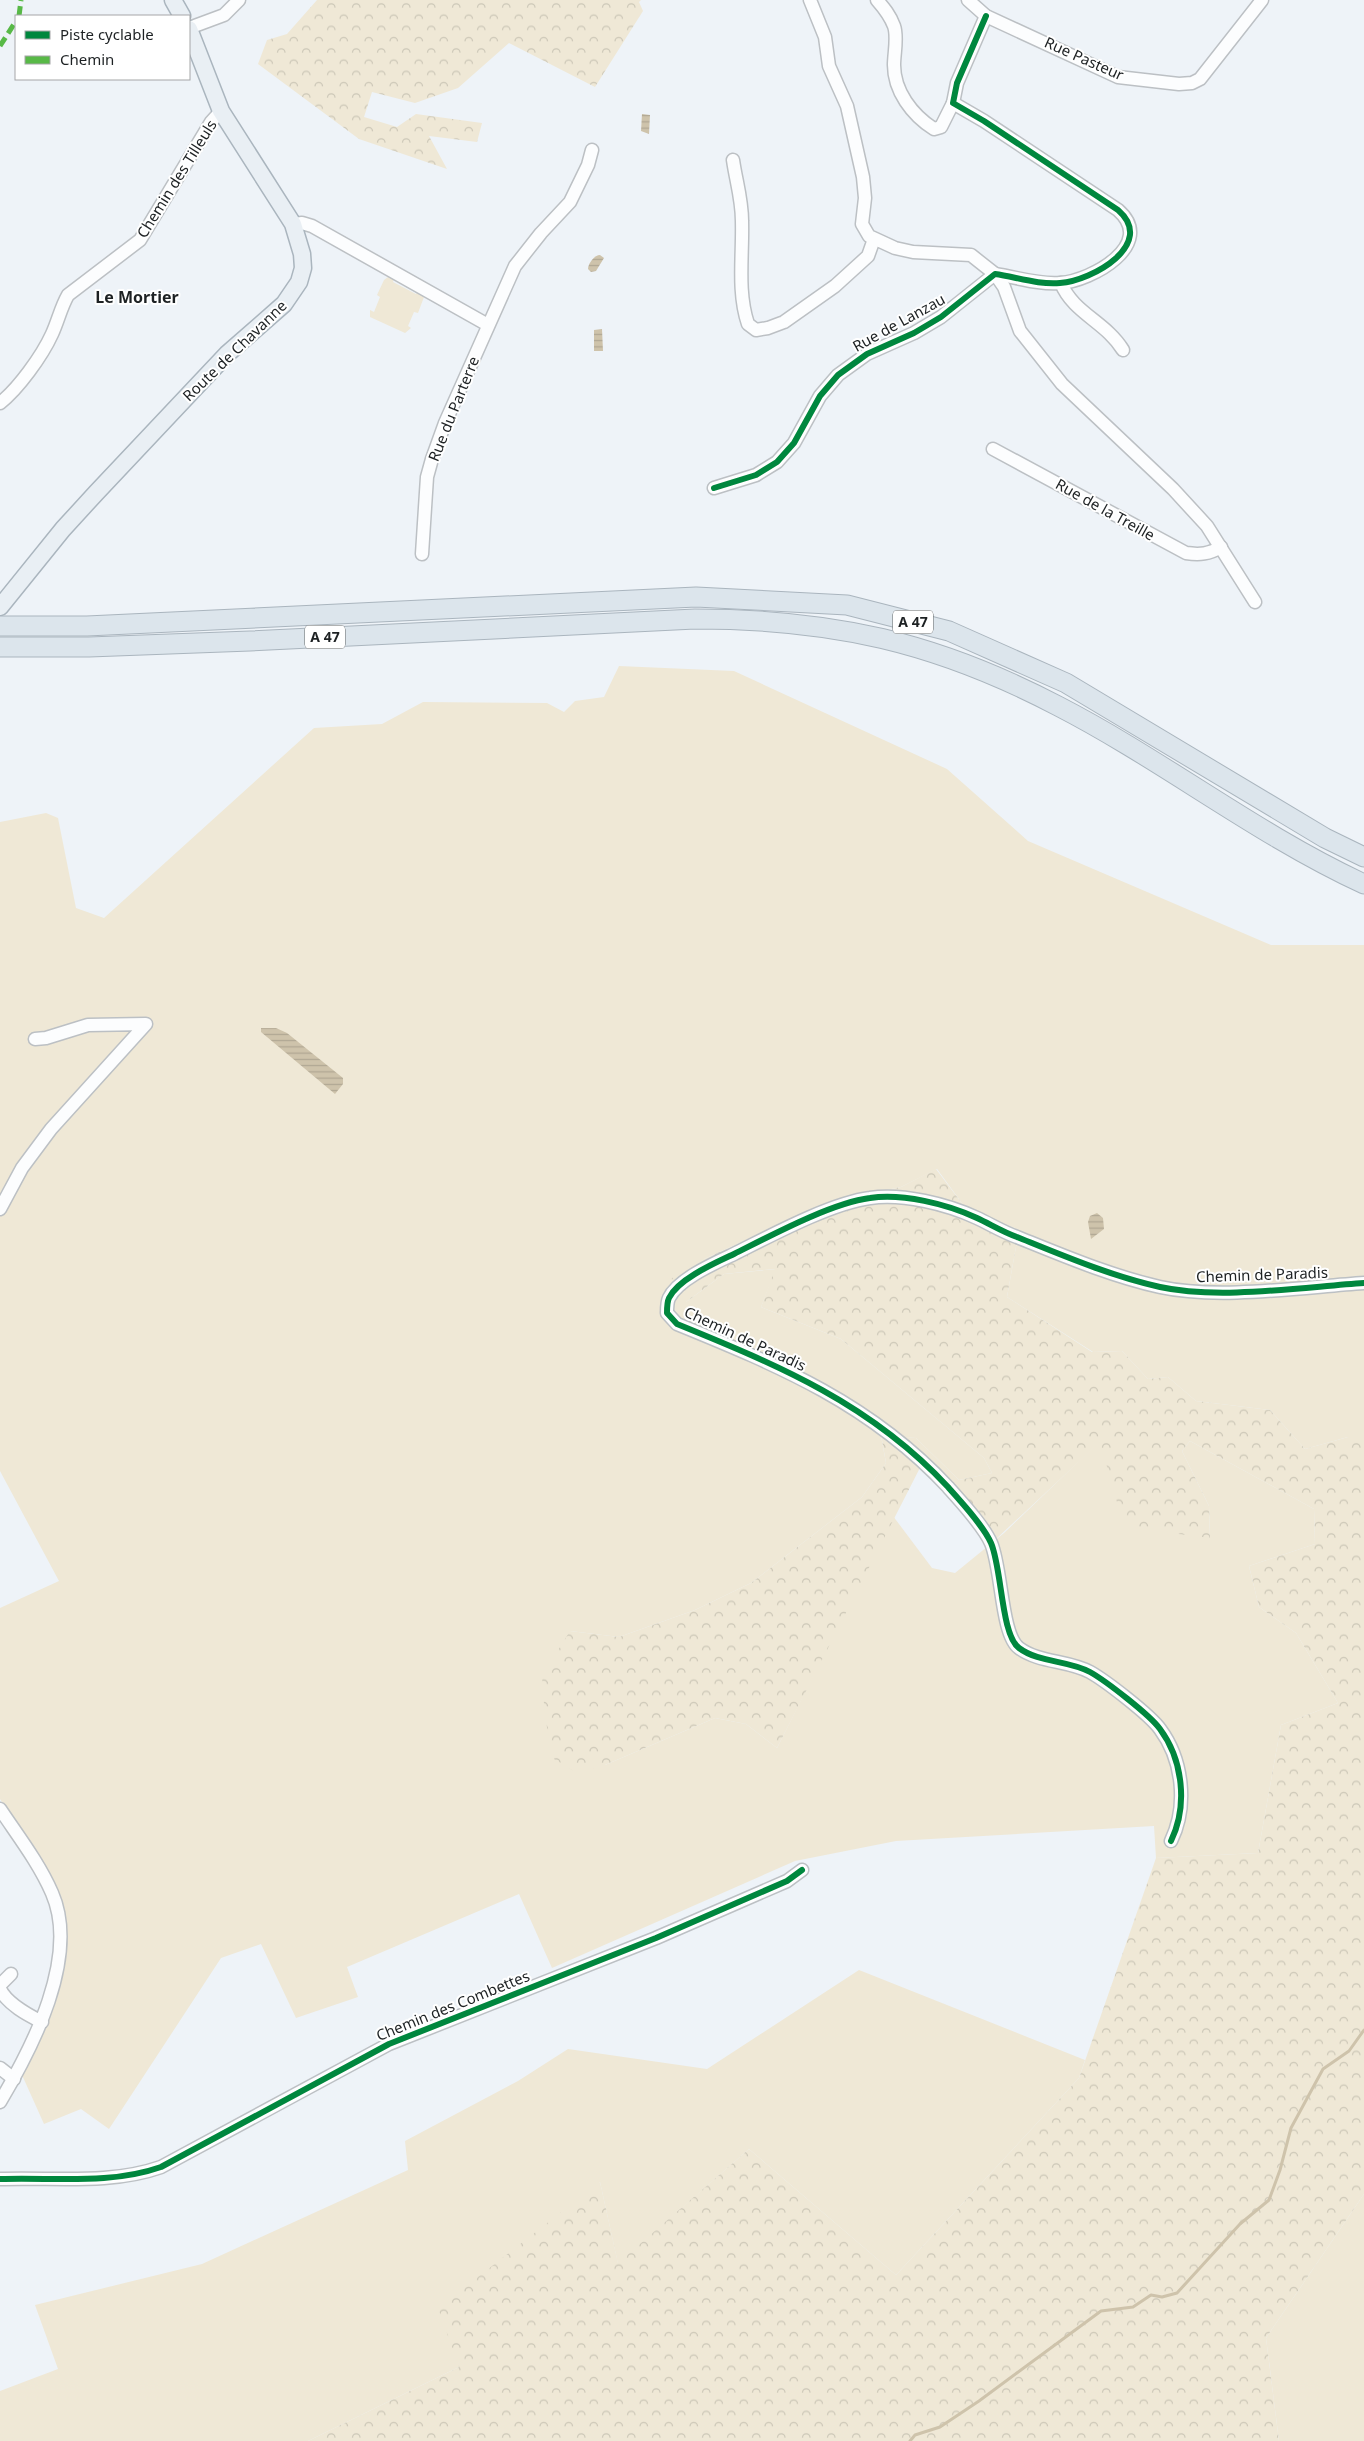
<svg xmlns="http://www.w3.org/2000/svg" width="1364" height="2441" viewBox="0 0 1364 2441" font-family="'Noto Sans',sans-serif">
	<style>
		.green { fill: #efe8d6 }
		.forest { fill: url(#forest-crowns) }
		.water { fill: url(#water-rules) }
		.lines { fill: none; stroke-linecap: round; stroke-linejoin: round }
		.stream { stroke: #cec3ab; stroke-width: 3 }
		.minor-casing { stroke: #bcc0c4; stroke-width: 15 }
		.major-casing { stroke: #aab5be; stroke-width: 19 }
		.highway-casing { stroke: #aab5be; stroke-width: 21 }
		.minor { stroke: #fcfdfe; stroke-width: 12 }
		.major { stroke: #e9eff4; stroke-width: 16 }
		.highway { stroke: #dce5ec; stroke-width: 19 }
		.quiet { stroke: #58b947; stroke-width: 5; stroke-dasharray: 10 5; stroke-linecap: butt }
		.cycleway-casing { stroke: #fff; stroke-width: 9 }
		.cycleway { stroke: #00873e; stroke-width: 6 }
		.labels { text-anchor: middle; stroke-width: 4; stroke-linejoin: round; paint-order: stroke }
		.shield { fill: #fff; stroke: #616465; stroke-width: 1 }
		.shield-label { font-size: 14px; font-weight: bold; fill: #1d2123 }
		.street-label { font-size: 15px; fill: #1d2123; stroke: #fff }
		.neighbourhood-label { font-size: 16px; font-weight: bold; fill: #1d2123; stroke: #fff }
	</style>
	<defs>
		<pattern id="forest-crowns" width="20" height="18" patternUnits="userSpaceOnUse" patternTransform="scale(1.25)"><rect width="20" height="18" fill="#efe8d6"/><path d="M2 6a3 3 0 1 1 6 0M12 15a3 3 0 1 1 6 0" fill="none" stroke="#ccc7b7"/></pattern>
		<pattern id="water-rules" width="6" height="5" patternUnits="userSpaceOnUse" patternTransform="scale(1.25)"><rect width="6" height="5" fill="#cec3ab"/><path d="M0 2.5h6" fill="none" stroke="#b0a793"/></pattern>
	</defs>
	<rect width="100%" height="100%" fill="#eef3f8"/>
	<g class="green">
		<polygon points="388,277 394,278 393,282 416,294 418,291 424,297 418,313 414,312 408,326 411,328 405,333 370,317 370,310 374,312 380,297 377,295 384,280"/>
		<polygon points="619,666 734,671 947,769 1028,841 1271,945 1364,945 1364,1437 1348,1437 1305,1449 1270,1410 1196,1401 1168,1377 1148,1379 1122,1351 1093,1352 1007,1297 1019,1230 964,1206 937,1169 901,1187 832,1201 704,1259 686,1302 724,1274 776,1269 761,1307 841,1339 984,1458 992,1473 959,1480 916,1438 881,1436 886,1463 862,1497 751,1583 695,1610 619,1637 570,1631 605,1765 715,1718 746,1724 777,1748 893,1516 932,1568 955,1573 1004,1533 1100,1441 1210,1538 1209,1506 1182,1451 1190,1441 1314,1509 1315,1544 1249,1566 1259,1607 1296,1633 1338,1703 1281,1725 1258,1853 1156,1858 1154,1826 896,1841 795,1861 552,1968 519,1894 347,1967 358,1997 296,2018 261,1944 221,1958 109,2129 81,2109 44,2124 22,2075 63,1948 49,1875 0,1799 0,1608 59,1581 0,1471 0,822 46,813 58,818 76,908 104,918 314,728 382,724 423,702 547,703 564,712 575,701 604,697"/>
		<polygon points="859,1970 1085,2060 1079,2078 896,2275 749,2149 618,2264 600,2182 459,2367 308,2441 0,2441 0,2391 58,2369 35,2305 202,2264 408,2170 405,2141 518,2081 568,2049 707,2069"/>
		<polygon points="1364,2194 1364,2441 1279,2441 1266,2338"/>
	</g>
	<g class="forest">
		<polygon points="317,0 641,0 639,2 643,11 595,87 509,43 458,88 415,103 372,92 364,117 397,127 416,114 482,123 477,142 429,136 447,169 359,139 258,64 267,40 287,34"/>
		<polygon points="936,1169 964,1206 1019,1230 1007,1297 1092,1352 1122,1351 1148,1379 1168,1377 1196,1401 1270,1410 1305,1449 1348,1437 1364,1437 1364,2194 1266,2338 1279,2441 308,2441 459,2367 438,2308 600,2182 618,2263 749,2149 896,2275 1079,2078 1156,1858 1258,1853 1281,1725 1338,1703 1296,1633 1259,1607 1249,1566 1315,1544 1314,1509 1190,1441 1182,1451 1209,1506 1210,1538 1124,1527 1100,1442 995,1540 925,1458 777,1748 746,1724 715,1718 605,1765 577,1773 554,1759 545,1718 542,1676 570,1631 619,1637 695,1610 751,1583 862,1497 886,1463 881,1435 916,1438 959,1480 992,1473 984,1458 841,1339 761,1307 775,1269 724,1274 686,1302 669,1280 704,1259 832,1201 901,1187"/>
	</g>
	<g class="water">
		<polygon points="642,114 650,115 649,134 641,131"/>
		<path d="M 600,255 L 604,258 L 596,271 L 591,272 L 588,269 C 588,263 595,255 600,255 Z"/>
		<polygon points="602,329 603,351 594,351 594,330"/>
		<polygon points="261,1028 276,1028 287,1033 343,1078 343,1084 335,1094 261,1032"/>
		<polygon points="1097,1213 1103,1218 1104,1229 1091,1239 1088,1222 1090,1216"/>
	</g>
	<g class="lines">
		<polyline class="stream" points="910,2441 915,2435 940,2427 979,2401 1101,2311 1133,2307 1151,2295 1162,2297 1177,2293 1240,2224 1269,2200 1280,2170 1291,2128 1323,2069 1349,2051 1364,2030"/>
		<g class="minor-casing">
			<g id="minor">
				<polyline points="810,0 825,37 829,66 847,106 863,177 865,198 862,224 869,236 895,248 913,252 971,255 995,274 1004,287 1020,331 1062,384 1173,489 1207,526 1255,602"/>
				<path d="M 877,0 C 884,8 890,15 894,26 C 898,37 894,53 894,65 C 894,91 912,115 934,129 L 941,127 L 953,103"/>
				<polyline points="968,0 986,16 1118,77 1179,84 1192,83 1200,79 1262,0"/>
				<polyline points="189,28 224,15 239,0"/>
				<path d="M 733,160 C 736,181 742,199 742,221 C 743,256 737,291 748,324 L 756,330 L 768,328 L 784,322 L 835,286 L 868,256 L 874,239"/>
				<polyline points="293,224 302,223 312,226 488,325"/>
				<path d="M 1061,283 C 1073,313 1106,322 1123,350"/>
				<path d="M 0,403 C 18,389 42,356 52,334 C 58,321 61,307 68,295 L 140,240 L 211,122 L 221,111"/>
				<path d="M 993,449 L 1186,553 C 1200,555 1209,554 1221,547"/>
				<path d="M 714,488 L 756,475 L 777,462 L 794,443 L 820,396 L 838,375 L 867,354 L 914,333 L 941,317 L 995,274 C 1016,277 1039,285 1060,283 C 1092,281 1157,244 1118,210 L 984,121 L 953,103 L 957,83 L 986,16"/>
				<polyline points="422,554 427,477 432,459 445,423 515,266 541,233 570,202 588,165 592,150"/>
				<polyline points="0,1209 22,1168 51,1129 146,1024 88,1025 46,1038 35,1039"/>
				<path d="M 0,1809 C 18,1836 39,1863 52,1893 C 80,1957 32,2048 0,2102"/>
				<path d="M 1171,1841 C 1188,1806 1183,1760 1160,1729 C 1150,1715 1106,1681 1090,1672 C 1068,1660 1039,1663 1019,1648 C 1001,1635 1002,1568 991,1543 C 983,1525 961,1502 948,1487 C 871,1404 780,1366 677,1324 L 667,1313 C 667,1308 667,1302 669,1298 C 678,1279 715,1263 734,1254 C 770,1236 831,1203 870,1198 C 902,1193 947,1204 977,1218 C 990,1224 1003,1232 1017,1237 C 1064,1256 1111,1276 1160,1287 C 1219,1300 1303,1287 1364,1283"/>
				<polyline points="0,1985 11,1974"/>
				<path d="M 0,1989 C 7,2004 28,2015 42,2022"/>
				<polyline points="0,2068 14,2079"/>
				<path d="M 0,2179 C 53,2177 110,2185 161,2167 L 389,2044 L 656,1938 L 787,1881 L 802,1870"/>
			</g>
		</g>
		<g class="major-casing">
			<g id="major">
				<polyline points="173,0 182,16"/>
				<polyline points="0,607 63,529 96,493 227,354 284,304 299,282 303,268 302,254 293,224 221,111 189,29"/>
			</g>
		</g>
		<g class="highway-casing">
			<g id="highway">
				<polyline points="0,626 87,626 696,597 847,605 949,631 1066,683 1325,838 1364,857"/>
				<path d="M 0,647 L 89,647 L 250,641 L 695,619 C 832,619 936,642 1058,706 C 1163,760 1256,834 1364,884"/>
			</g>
		</g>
		<use href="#minor" class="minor"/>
		<use href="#major" class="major"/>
		<use href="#highway" class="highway"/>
		<g class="quiet">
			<polyline points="19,16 21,0"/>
			<polyline points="0,46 16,21"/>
		</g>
		<g class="cycleway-casing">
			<g id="cycleway">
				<path d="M 714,488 L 756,475 L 777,462 L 794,443 L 820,396 L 838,375 L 867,354 L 914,333 L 941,317 L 995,274 C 1016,277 1039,285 1060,283 C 1092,281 1157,244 1118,210 L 984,121 L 953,103 L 957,83 L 986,16"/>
				<path d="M 1171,1841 C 1188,1806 1183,1760 1160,1729 C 1150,1715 1106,1681 1090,1672 C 1068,1660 1039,1663 1019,1648 C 1001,1635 1002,1568 991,1543 C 983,1525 961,1502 948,1487 C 871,1404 780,1366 677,1324 L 667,1313 C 667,1308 667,1302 669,1298 C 678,1279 715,1263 734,1254 C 770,1236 831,1203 870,1198 C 902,1193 947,1204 977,1218 C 990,1224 1003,1232 1017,1237 C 1064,1256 1111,1276 1160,1287 C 1219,1300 1303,1287 1364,1283"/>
				<path d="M 0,2179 C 53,2177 110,2185 161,2167 L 389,2044 L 656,1938 L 787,1881 L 802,1870"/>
			</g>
		</g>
		<use href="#cycleway" class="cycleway"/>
	</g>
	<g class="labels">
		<g class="shield">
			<rect x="893" y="610.5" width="40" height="23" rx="4"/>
			<rect x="305" y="625.5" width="40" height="23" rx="4"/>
		</g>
		<g class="shield-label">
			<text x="913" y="627">A 47</text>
			<text x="325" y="642">A 47</text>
		</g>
		<g class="street-label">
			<text transform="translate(1084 59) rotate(24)" y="5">Rue Pasteur</text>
			<text transform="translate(177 179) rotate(-58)" y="5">Chemin des Tilleuls</text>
			<text transform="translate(899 323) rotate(-29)" y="5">Rue de Lanzau</text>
			<text transform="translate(235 351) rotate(-44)" y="5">Route de Chavanne</text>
			<text transform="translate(454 409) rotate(-68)" y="5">Rue du Parterre</text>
			<text transform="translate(1105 510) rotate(29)" y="5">Rue de la Treille</text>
			<text transform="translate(1262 1275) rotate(-2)" y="5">Chemin de Paradis</text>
			<text transform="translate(745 1339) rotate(25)" y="5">Chemin de Paradis</text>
			<text transform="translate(453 2006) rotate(-22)" y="5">Chemin des Combettes</text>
		</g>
		<g class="neighbourhood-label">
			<text x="137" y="303">Le Mortier</text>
		</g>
	</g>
	<rect x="15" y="15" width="175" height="65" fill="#ffffff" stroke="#a5a6a7"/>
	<rect x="25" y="31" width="25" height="8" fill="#00873e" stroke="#a5a6a7"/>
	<text x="60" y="40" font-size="15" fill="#1d2123">Piste cyclable</text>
	<rect x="25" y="56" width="25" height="8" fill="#58b947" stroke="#a5a6a7"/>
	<text x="60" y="65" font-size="15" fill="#1d2123">Chemin</text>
</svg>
